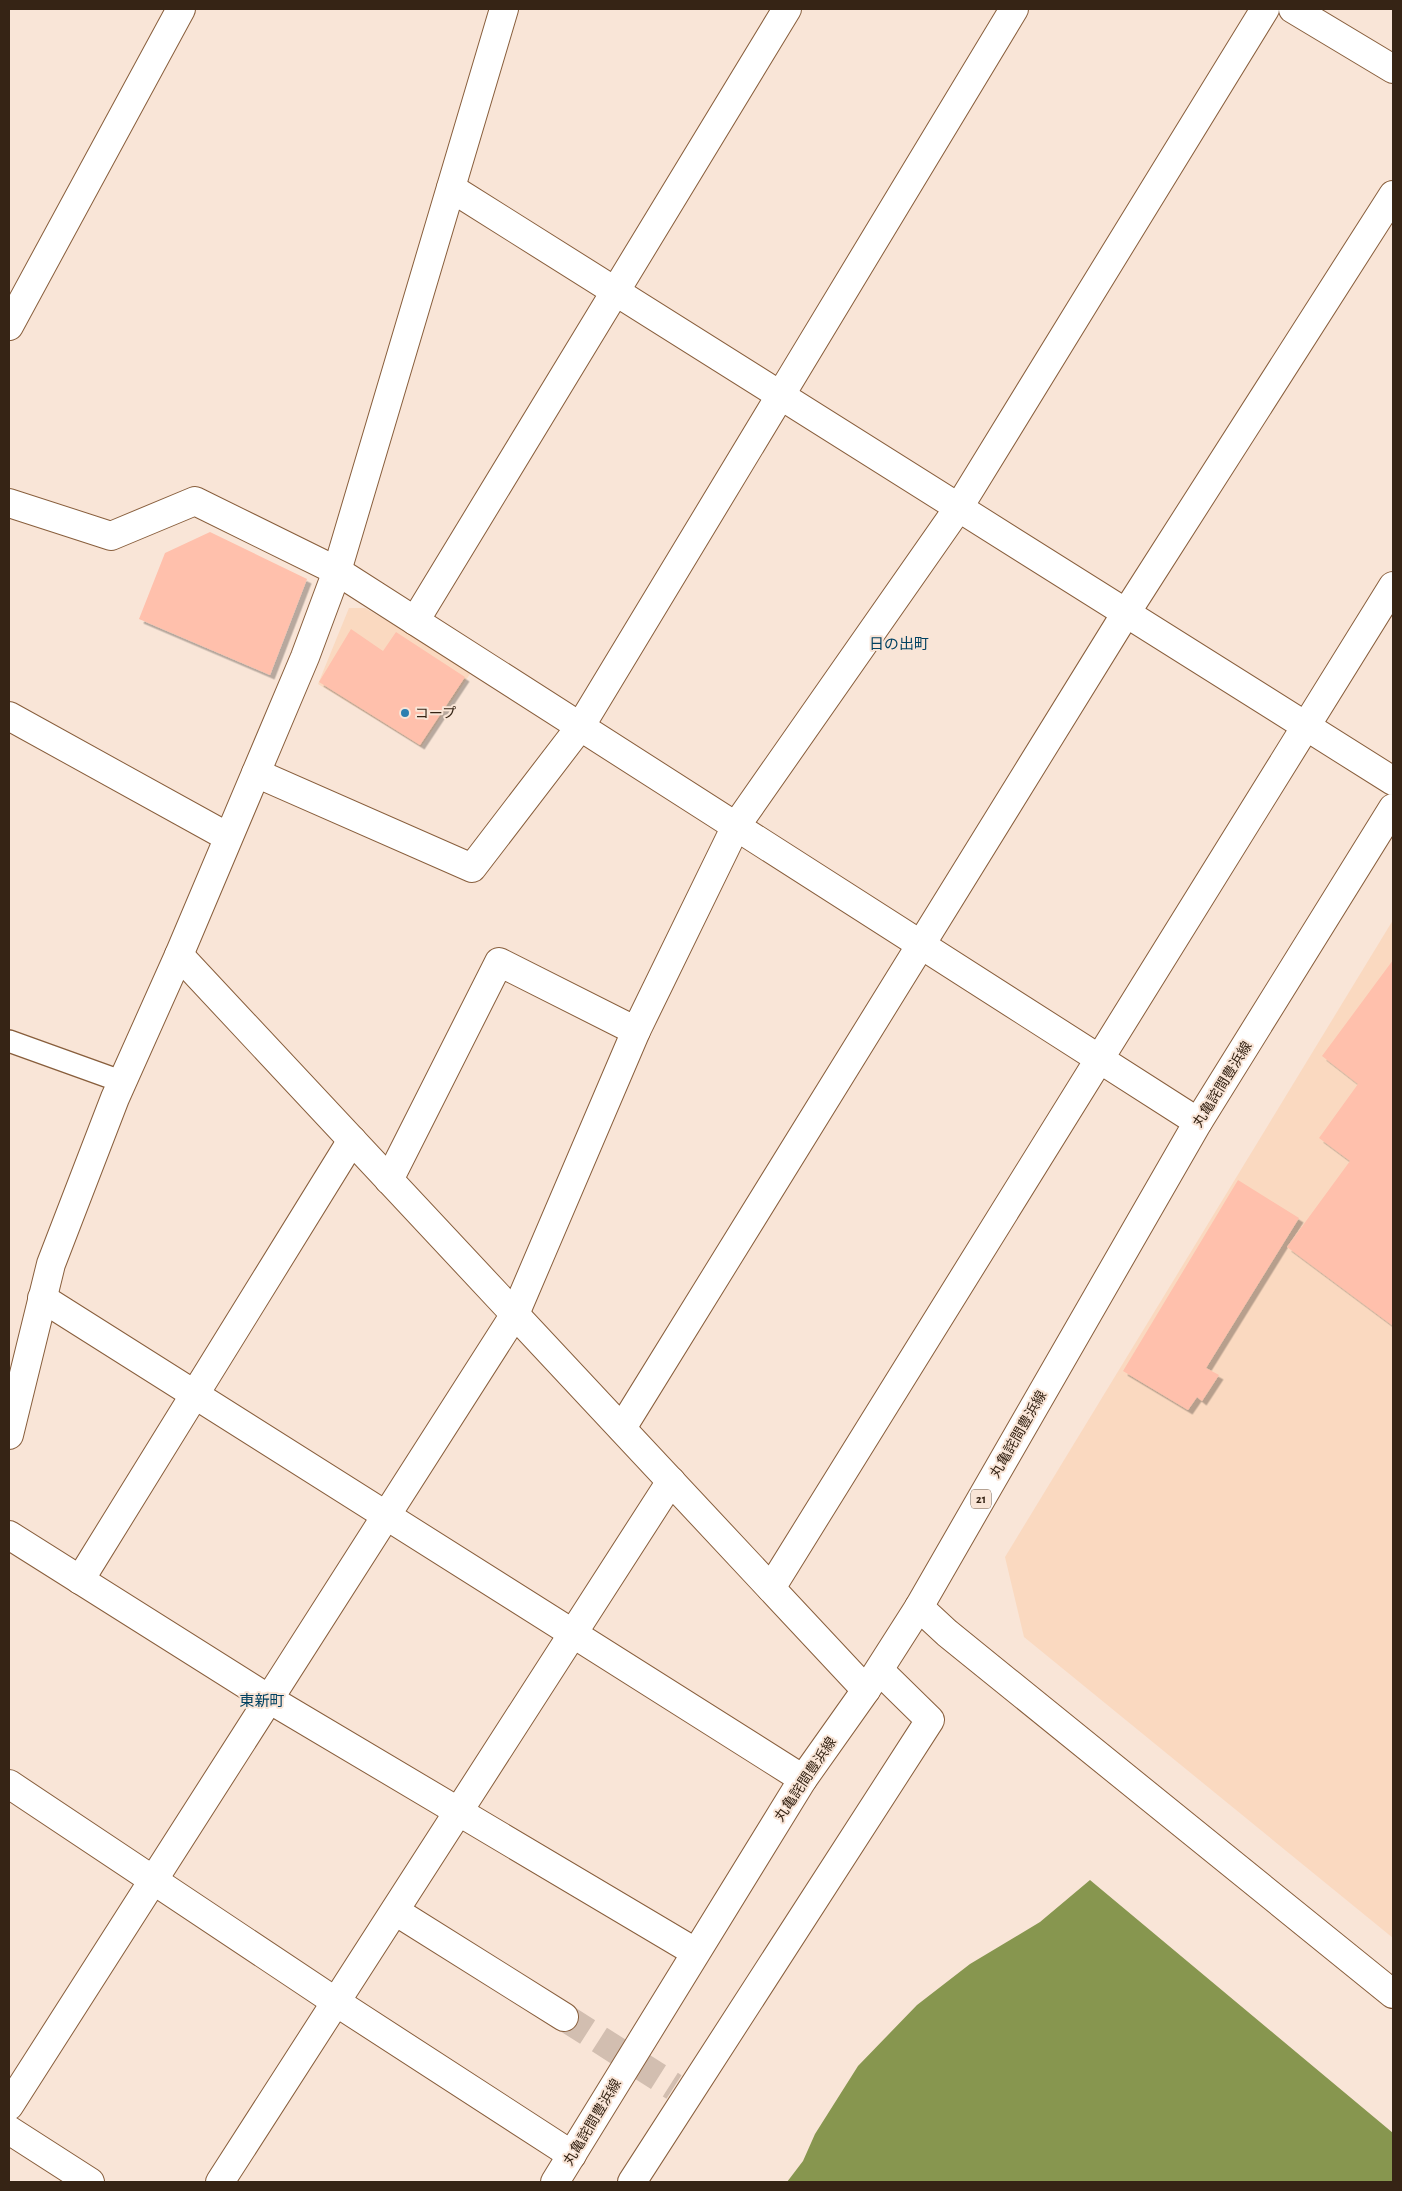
<svg xmlns="http://www.w3.org/2000/svg" width="1402" height="2191" viewBox="0 0 1402 2191" font-family="'Alegreya Sans','Noto Sans JP',sans-serif">
	<style>
		.built { fill: #fad9c0 }
		.water { fill: #87964f }
		.building { fill: #ffc0ac; filter: url(#shadow) }
		.lines { fill: none; stroke-linecap: round; stroke-linejoin: round }
		.minor-tunnel { stroke: #d2beb0; stroke-width: 28; stroke-dasharray: 28 14; stroke-linecap: butt }
		.service-casing { stroke: #885e3c; stroke-width: 24 }
		.minor-casing { stroke: #885e3c; stroke-width: 30 }
		.tertiary-casing { stroke: #885e3c; stroke-width: 30 }
		.primary-casing { stroke: #885e3c; stroke-width: 30 }
		.service { stroke: #fff; stroke-width: 21 }
		.minor { stroke: #fff; stroke-width: 28 }
		.tertiary { stroke: #fff; stroke-width: 28 }
		.primary { stroke: #fff; stroke-width: 28 }
		.poi-dot { fill: #2d7fb0; stroke: #f9e5d7; stroke-width: 2 }
		.labels { text-anchor: middle; stroke-width: 4; stroke-linejoin: round; paint-order: stroke }
		.shield { fill: #f9e5d7; stroke: #705e4f; stroke-width: 1 }
		.shield-label { font-size: 12px; font-weight: bold; fill: #362415 }
		.poi-label { font-size: 14px; fill: #362415; stroke: #f9e5d7; text-anchor: start }
		.street-label { font-size: 14px; fill: #362415; stroke: #f9e5d7 }
		.neighbourhood-label { font-size: 15px; fill: #014161; stroke: #f9e5d7 }
	</style>
	<defs>
		<filter id="shadow"><feDropShadow dx="4.5" dy="4.5" stdDeviation="0" flood-color="#0004"/></filter>
	</defs>
	<rect width="100%" height="100%" fill="#f9e5d7"/>
	<g class="built">
		<polygon points="349,608 365,608 472,671 421,747 318,684"/>
		<polygon points="1393,920 1393,1938 1024,1637 1005,1557"/>
	</g>
	<polygon class="water" points="1090,1880 1393,2133 1393,2182 787,2182 803,2161 815,2134 858,2066 917,2005 970,1964 1040,1922"/>
	<g class="building">
		<polygon points="210,532 307,579 270,675 139,619 165,553"/>
		<polygon points="351,629 383,651 396,632 465,677 420,745 319,682"/>
		<polygon points="1393,960 1393,1326 1287,1247 1350,1161 1319,1138 1358,1084 1322,1056"/>
		<polygon points="1238,1180 1299,1218 1206,1368 1219,1375 1202,1401 1197,1397 1188,1410 1123,1371"/>
	</g>
	<g class="lines">
		<polyline class="minor-tunnel" points="564,2017 674,2087"/>
		<g class="service-casing">
			<polyline id="service" points="9,1041 123,1082"/>
		</g>
		<g class="minor-casing">
			<g id="minor">
				<polyline points="1293,9 1393,69"/>
				<polyline points="451,188 1393,781"/>
				<polyline points="9,326 181,9"/>
				<polyline points="9,503 111,536 195,501 337,571 1198,1122"/>
				<polyline points="415,621 787,9"/>
				<polyline points="9,716 228,837"/>
				<polyline points="256,773 472,868 580,727 1014,9"/>
				<polyline points="179,955 866,1690"/>
				<polyline points="389,1180 499,962 636,1031 736,826 959,507 1265,9"/>
				<polyline points="42,1298 803,1779"/>
				<polyline points="622,1428 1126,613 1393,195"/>
				<polyline points="9,1435 51,1264 115,1098 179,955 305,657 337,571 504,9"/>
				<polyline points="9,1535 269,1699 695,1952"/>
				<polyline points="80,1580 352,1140"/>
				<polyline points="771,1588 1393,586"/>
				<polyline points="9,1784 336,2002 572,2155"/>
				<polyline points="395,1911 564,2017"/>
				<polyline points="9,2106 515,1314 636,1031"/>
				<polyline points="9,2130 90,2182"/>
				<polyline points="220,2182 671,1481"/>
				<polyline points="632,2182 930,1720 880,1671"/>
			</g>
		</g>
		<g class="tertiary-casing">
			<polyline id="tertiary" points="919,1607 947,1633 1393,1994"/>
		</g>
		<g class="primary-casing">
			<polyline id="primary" points="555,2182 803,1779 866,1690 919,1607 1198,1122 1393,808"/>
		</g>
		<use href="#service" class="service"/>
		<use href="#minor" class="minor"/>
		<use href="#tertiary" class="tertiary"/>
		<use href="#primary" class="primary"/>
	</g>
	<circle class="poi-dot" cx="405" cy="713" r="5"/>
	<g class="labels">
		<rect class="shield" x="971" y="1489.5" width="20" height="19" rx="4"/>
		<g class="shield-label">
			<text x="981" y="1503">21</text>
		</g>
		<g class="poi-label">
			<text x="415" y="718">コープ</text>
		</g>
		<g class="street-label">
			<text transform="translate(1222 1084) rotate(-58)" y="5">丸亀詫間豊浜線</text>
			<text transform="translate(1018 1434) rotate(-60)" y="5">丸亀詫間豊浜線</text>
			<text transform="translate(805 1779) rotate(-56)" y="5">丸亀詫間豊浜線</text>
			<text transform="translate(592 2122) rotate(-59)" y="5">丸亀詫間豊浜線</text>
		</g>
		<g class="neighbourhood-label">
			<text x="899" y="649">日の出町</text>
			<text x="262" y="1706">東新町</text>
		</g>
	</g>
	<rect width="1402" height="2191" fill="none" stroke="#362415" stroke-width="20"/>
</svg>
